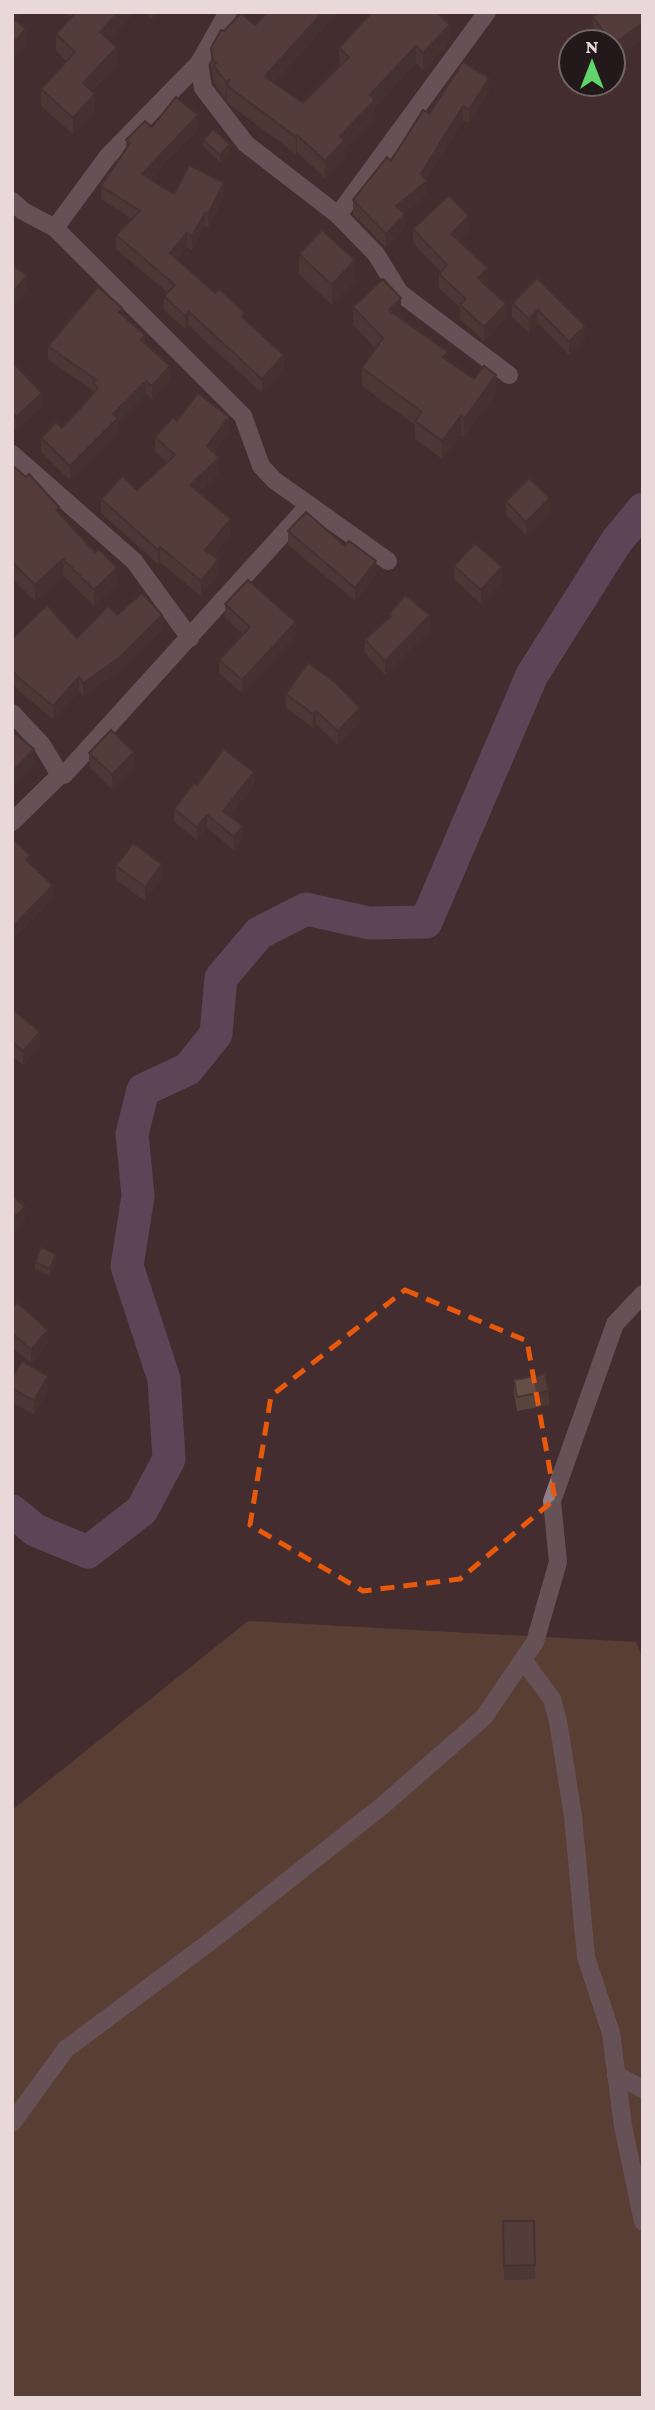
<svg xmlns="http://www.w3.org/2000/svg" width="655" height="2410" viewBox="0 0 655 2410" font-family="'Crimson Pro',serif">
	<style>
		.green { fill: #745538 }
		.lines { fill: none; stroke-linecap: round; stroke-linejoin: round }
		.river { stroke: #796285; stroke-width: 33 }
		.minor { stroke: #907d88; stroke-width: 18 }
		.wall { fill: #58433d }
		.shaded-wall { fill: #473732 }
		.building { fill: #664e47; stroke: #473732; stroke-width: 2 }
		.marked { fill: none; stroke: #e8590c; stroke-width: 5; stroke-dasharray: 14 9; stroke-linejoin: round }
	</style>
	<rect width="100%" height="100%" fill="#442d30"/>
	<polygon class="green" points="248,1621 636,1642 643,1659 643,2398 12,2398 12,1810"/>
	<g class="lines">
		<polyline class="river" points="12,1511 35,1530 88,1552 142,1510 169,1459 164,1379 127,1266 138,1196 132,1134 143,1090 188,1069 216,1034 221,978 259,933 306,909 369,923 426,922 532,675 616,542 643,509"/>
		<g class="minor">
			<polyline points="199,63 203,88 246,144 338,215 376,254 400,293 509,375"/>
			<polyline points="12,201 23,211 55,228 243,416 261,466 274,480 388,561"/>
			<polyline points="338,215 487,12"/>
			<polyline points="55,228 108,156 199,63 228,12"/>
			<polyline points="12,454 134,561 190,638"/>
			<polyline points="12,713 42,745 60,775"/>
			<polyline points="12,822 60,775 64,775 309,505"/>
			<polyline points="523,1660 552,1699 558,1721 573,1816 586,1957 611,2033 623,2126 643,2222"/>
			<polyline points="616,2075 643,2089"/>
			<polyline points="12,2123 66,2049 219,1935 382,1806 484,1717 535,1642 558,1562 552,1501 615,1324 643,1294"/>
		</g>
	</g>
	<g class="wall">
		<polygon points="68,12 134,12 109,39 117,63 92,91 95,111 73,134 41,106 41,89 66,61 56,51 56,34 71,18 68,15"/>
		<polygon points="146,12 159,12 152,19"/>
		<polygon points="371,12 437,12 450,42 423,70 416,63 375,107 375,117 345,148 345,157 325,178 297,152 296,154 230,105 227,101 227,98 226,99 214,83 211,65 211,48 275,83 303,103 340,66 339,48 372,13"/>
		<polygon points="643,12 643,38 613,60 613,42 600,42 593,32 593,17"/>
		<polygon points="489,91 469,123 463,120 426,180 427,194 404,213 405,227 386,248 353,214 353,200 391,161 429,114"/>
		<polygon points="152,127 198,129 150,179 174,194 224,196 208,228 205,226 192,250 187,247 177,259 245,320 284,368 262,393 189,326 185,329 164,310 164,296 167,292 116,249 116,235 132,219 101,199 101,186 126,147 126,140"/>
		<polygon points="203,140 230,151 220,162 203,146"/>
		<polygon points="413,229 469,230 458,241 488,282 485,284 506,318 484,341 460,319 460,307 439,288 439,274 441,272 413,243"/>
		<polygon points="299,254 355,280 332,305 299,274"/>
		<polygon points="537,278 585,339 569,355 538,323 529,333 512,317 512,303"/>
		<polygon points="353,307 401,317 400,317 448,360 496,393 464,437 461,435 442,459 415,439 415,425 362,386 362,368 376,349 353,325"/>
		<polygon points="122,314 145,344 170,380 152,399 146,394 118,422 118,432 70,480 41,452 41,438 62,428 93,394 93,391 48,359 48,346"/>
		<polygon points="12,369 42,406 16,430 12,426"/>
		<polygon points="177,421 229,432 214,452 219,473 199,492 231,534 213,556 218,574 201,596 160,562 158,564 101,513 101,499 137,490 167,462 155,452 155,437"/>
		<polygon points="12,465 59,514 117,584 94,606 63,575 35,601 12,578"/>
		<polygon points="506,501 550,512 526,535 506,515"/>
		<polygon points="288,531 376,575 355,601 288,545"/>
		<polygon points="454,566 502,581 481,604 454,579"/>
		<polygon points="225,604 296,635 242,693 219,673 219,660 243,634 225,618"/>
		<polygon points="389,614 430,629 385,675 365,653 365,640 389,618"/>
		<polygon points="117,615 162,629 118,672 83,696 79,691 53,719 19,691 12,684 12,639 77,638"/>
		<polygon points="286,694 360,722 338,745 316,724 313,728 286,708"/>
		<polygon points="89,753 134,766 112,789 89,766"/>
		<polygon points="197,785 254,785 229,816 243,839 234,850 207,828 197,840 174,822 174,809"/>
		<polygon points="116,866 162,877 145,901 116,880"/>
		<polygon points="12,1010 40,1045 23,1065 12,1056"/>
		<polygon points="56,1261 50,1276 35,1269 35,1262"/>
		<polygon points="12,1307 48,1344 31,1363 12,1347"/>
		<polygon points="12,1378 48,1390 34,1415 12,1402"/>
		<polygon points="514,1380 549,1391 549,1405 517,1411 514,1393"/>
		<polygon points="503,2221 535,2265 535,2279 504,2280"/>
	</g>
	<g class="shaded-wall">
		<polygon points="12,12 25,12 12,26"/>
		<polygon points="119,12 134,12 100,49 100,32"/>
		<polygon points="152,12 159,12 152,19"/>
		<polygon points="323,12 338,12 265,93 265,76"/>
		<polygon points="643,23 643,38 613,60 613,44"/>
		<polygon points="450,25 450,42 423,70 423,53"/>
		<polygon points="26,29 26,47 12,61 12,44"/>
		<polygon points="416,46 416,63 375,107 375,117 345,148 345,157 325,178 325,161 340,136 370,95"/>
		<polygon points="117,47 117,63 83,100 83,83"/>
		<polygon points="489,78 489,91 469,123 469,110"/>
		<polygon points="230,79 227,84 227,98 226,99 226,82"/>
		<polygon points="95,94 95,111 73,134 73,118"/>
		<polygon points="463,106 463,120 424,183 427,181 427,194 396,219 396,206 421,174"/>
		<polygon points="198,115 198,129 142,188 142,174"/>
		<polygon points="297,135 297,152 296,154 296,137"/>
		<polygon points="230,144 230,151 220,162 220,155"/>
		<polygon points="224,183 224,196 208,228 208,214"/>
		<polygon points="205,213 205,226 192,250 192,236"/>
		<polygon points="405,214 405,227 386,248 386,234"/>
		<polygon points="469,216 469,230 451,248 451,234"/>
		<polygon points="187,233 187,247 170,266 170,253"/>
		<polygon points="355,260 355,280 332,305 332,285"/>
		<polygon points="488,268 488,282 478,292 478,278"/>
		<polygon points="27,276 27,290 12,307 12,293"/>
		<polygon points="401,298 401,317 389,328 389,310"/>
		<polygon points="506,304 506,318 484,341 484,327"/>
		<polygon points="538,310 538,323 529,333 529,319"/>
		<polygon points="189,312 189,326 185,329 185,316"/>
		<polygon points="585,326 585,339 569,355 569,342"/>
		<polygon points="145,335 145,348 141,340"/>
		<polygon points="284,355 284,368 262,393 262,379"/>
		<polygon points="170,366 170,380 152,399 152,386"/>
		<polygon points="496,375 496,393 464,437 464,419"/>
		<polygon points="146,381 146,394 118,422 118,432 70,480 70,466 113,414"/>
		<polygon points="42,393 42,406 16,430 16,417"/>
		<polygon points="461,416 461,435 442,459 442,441"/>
		<polygon points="229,417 229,432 207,460 207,446"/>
		<polygon points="219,458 219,473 190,500 190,485"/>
		<polygon points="550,498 550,512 526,535 526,522"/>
		<polygon points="231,519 231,534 205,565 205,550"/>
		<polygon points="160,547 160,562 158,564 158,550"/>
		<polygon points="63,559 63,575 35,601 35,585"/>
		<polygon points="218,559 218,574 201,596 201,581"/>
		<polygon points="376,561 376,575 355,601 355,588"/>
		<polygon points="502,567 502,581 481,604 481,590"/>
		<polygon points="117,568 117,584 94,606 94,590"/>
		<polygon points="162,615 162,629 118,672 83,696 83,683"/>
		<polygon points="430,615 430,629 385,675 385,661"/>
		<polygon points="296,622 296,635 242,693 242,680"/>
		<polygon points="79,677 79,691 53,719 53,706"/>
		<polygon points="360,708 360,722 338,745 338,731"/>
		<polygon points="316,711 316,724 313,728 313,714"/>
		<polygon points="34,749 34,764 12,786 12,772"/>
		<polygon points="134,752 134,766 112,789 112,775"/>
		<polygon points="254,772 254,785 223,824 223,811"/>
		<polygon points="207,815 207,828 197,840 197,827"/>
		<polygon points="243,826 243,839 234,850 234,837"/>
		<polygon points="30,855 30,868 26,860"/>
		<polygon points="162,864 162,877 145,901 145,887"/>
		<polygon points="53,885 53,898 12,941 12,928"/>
		<polygon points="40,1032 40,1045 23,1065 23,1051"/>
		<polygon points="25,1207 25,1220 12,1234 12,1220"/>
		<polygon points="56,1254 56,1261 50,1276 50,1269"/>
		<polygon points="48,1330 48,1344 31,1363 31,1350"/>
		<polygon points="48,1376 48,1390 34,1415 34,1401"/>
	</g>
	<g class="building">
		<polygon points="76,12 119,12 100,32 117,47 83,83 95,94 73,118 41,89 75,52 56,34"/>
		<polygon points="267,12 323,12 265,76 303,103 349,57 339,48 372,12 437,12 450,25 423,53 416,46 370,95 375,100 340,136 345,140 325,161 297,135 296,137 230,88 227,84 230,79 226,82 214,66 216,63 213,61 211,48 221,30 224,31 241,13 255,25"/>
		<polygon points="599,12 643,12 643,23 613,44 613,42 611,42 593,17"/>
		<polygon points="12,17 26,29 12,44"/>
		<polygon points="463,62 489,78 469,110 463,106 421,174 427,181 396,206 405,214 386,234 353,200 387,157 391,161 423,110 429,114"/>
		<polygon points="176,97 198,115 142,174 174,194 189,165 224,183 208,214 205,213 192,236 187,233 170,253 215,293 220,289 245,313 242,317 284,355 262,379 189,312 185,316 164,296 175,285 116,235 140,211 101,186 130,143 126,140 145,121 152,127"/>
		<polygon points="213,129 230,144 220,155 203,140"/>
		<polygon points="449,195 469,216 451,234 488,268 478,278 506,304 484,327 460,305 466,299 439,274 447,265 413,229"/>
		<polygon points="322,230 355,260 332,285 299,254"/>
		<polygon points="12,264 27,276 12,293"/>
		<polygon points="537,278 585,326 569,342 538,310 529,319 512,303"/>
		<polygon points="383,279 401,298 389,310 448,352 443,357 474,379 484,366 496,375 464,419 461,416 442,441 415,421 422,412 362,368 383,338 353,307"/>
		<polygon points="98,287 122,308 119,312 145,335 141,340 170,366 152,386 146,381 113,414 118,418 70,466 41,438 56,422 62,428 98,388 93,383 96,380 48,346"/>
		<polygon points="15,365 42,393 16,417 12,413 12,369"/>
		<polygon points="198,393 229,417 207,446 219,458 190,485 231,519 205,550 218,559 201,581 160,547 158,550 101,499 122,476 137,490 175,455 155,437 173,417 177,421"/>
		<polygon points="12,465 26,477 29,474 59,507 56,510 95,552 99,549 117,568 94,590 63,559 35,585 12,562"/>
		<polygon points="529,478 550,498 526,522 506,501"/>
		<polygon points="306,512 345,546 349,541 376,561 355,588 288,531"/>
		<polygon points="475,543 502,567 481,590 454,566"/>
		<polygon points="248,580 296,622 242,680 219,660 250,627 225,604"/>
		<polygon points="142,593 162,615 118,659 83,683 79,677 53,706 19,678 12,670 12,639 47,605 77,638 108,606 117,615"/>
		<polygon points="405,595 430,615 385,661 365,640 391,616 389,614"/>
		<polygon points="308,663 336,683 360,708 338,731 316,711 313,714 286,694"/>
		<polygon points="111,730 134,752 112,775 89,753"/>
		<polygon points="12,731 34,749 12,772"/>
		<polygon points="224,749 254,772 223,811 243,826 234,837 207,815 197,827 174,809 194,783 197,785"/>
		<polygon points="15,841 30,855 26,860 53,885 12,928 12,844"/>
		<polygon points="133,843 162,864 145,887 116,866"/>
		<polygon points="13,1009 40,1032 23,1051 12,1042"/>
		<polygon points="12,1195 25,1207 12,1220"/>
		<polygon points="41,1247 56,1254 50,1269 35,1262"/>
		<polygon points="17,1302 48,1330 31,1350 12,1333 12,1307"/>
		<polygon points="22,1361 48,1376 34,1401 12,1388 12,1378"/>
		<polygon points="545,1374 549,1391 517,1397 514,1380"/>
		<polygon points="503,2221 534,2221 535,2265 504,2266"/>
	</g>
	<path d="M0 0H655V2410H0ZM 405,1290 L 527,1341 L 555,1499 L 460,1579 L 363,1591 L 250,1525 L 271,1396 Z" fill="#442d30" fill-opacity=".55" fill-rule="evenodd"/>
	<path class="marked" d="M 405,1290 L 527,1341 L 555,1499 L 460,1579 L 363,1591 L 250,1525 L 271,1396 Z"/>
	<rect width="655" height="2410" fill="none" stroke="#e8d8da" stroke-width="28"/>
	<g transform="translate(592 63)"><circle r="33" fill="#23191a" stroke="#726567" stroke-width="2"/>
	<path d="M0-5L12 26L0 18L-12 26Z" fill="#61d56a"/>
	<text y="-10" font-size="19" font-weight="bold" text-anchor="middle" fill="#e8d8da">N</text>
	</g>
</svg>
